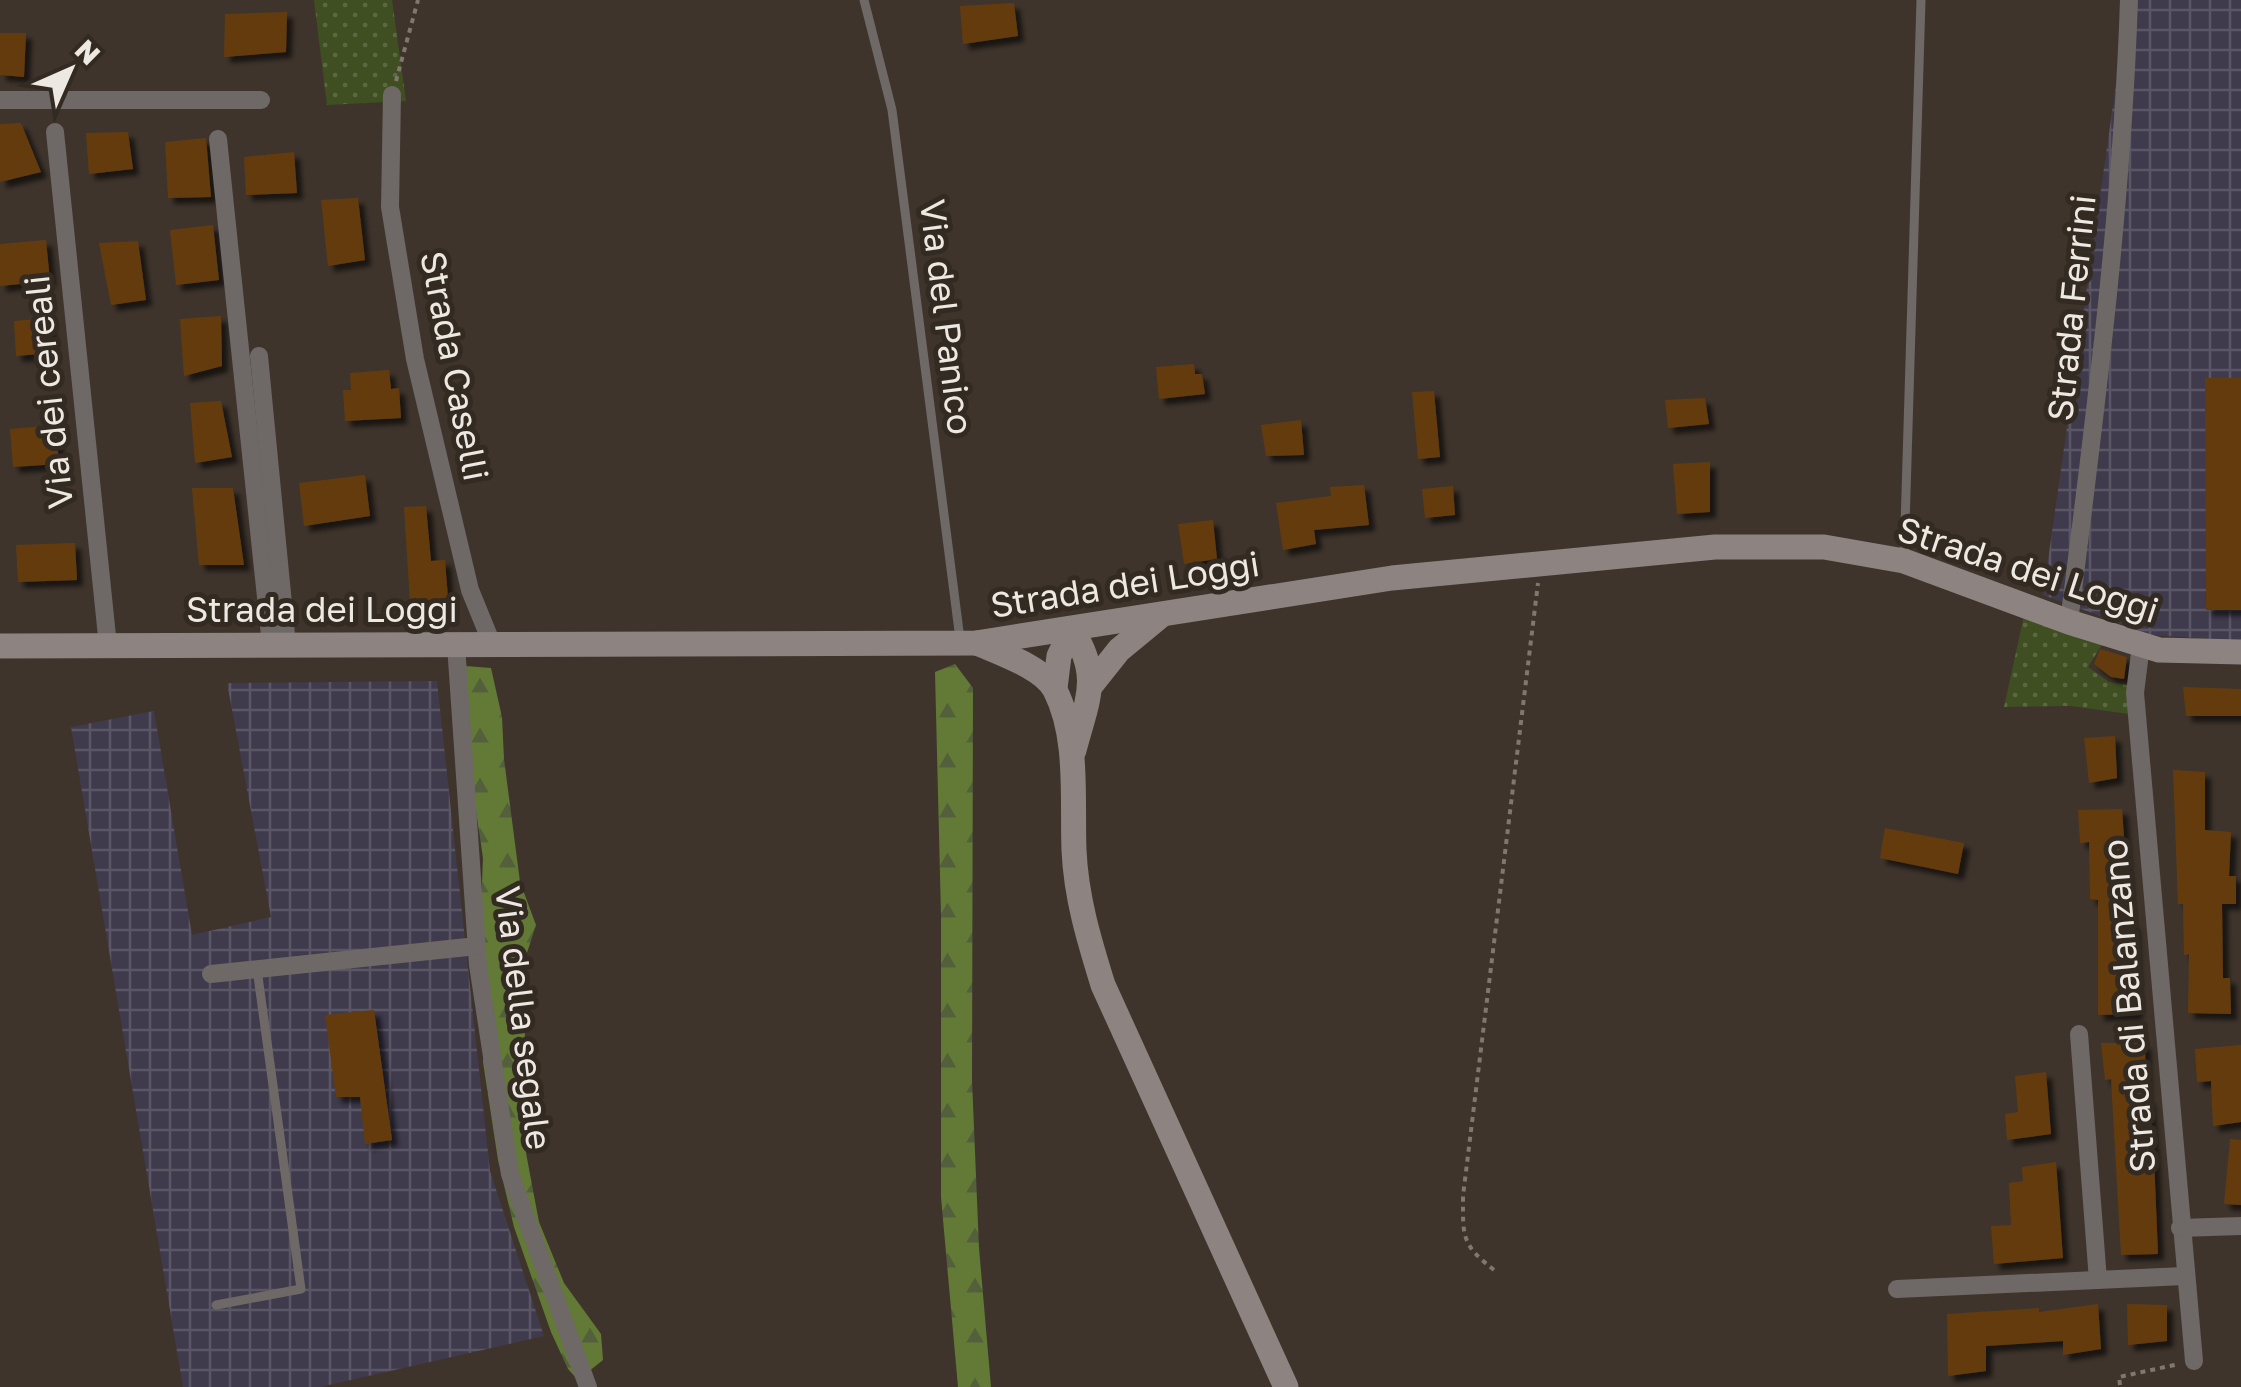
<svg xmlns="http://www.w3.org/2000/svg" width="2241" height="1387" viewBox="0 0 2241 1387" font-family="'Golos Text',sans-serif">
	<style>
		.industrial { fill: url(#industrial-grid) }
		.grass { fill: url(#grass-dots) }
		.forest { fill: url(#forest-firs) }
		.building { fill: #643b10; filter: url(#shadow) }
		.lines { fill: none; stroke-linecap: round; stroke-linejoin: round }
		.path { stroke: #807770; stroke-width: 4; stroke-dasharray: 5 5; stroke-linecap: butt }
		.lane { stroke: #6e6866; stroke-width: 9 }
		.street { stroke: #6e6866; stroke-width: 18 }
		.secondary { stroke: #8d8380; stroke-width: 25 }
		.labels { text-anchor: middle; stroke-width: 10; stroke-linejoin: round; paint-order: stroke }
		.street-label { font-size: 35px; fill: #eee8e3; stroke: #332a22 }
	</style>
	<defs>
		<pattern id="industrial-grid" width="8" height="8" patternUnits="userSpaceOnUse" patternTransform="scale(2.5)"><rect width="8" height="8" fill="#3f3a4c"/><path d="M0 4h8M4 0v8" fill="none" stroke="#5b5666"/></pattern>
		<pattern id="grass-dots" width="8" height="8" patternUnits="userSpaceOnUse" patternTransform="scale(2.5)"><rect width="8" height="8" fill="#3f4f21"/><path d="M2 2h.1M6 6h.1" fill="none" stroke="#5b6841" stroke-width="1.8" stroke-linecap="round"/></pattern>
		<pattern id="forest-firs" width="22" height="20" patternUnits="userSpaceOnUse" patternTransform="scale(2.5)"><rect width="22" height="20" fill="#627a35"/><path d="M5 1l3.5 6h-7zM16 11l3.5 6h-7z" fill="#54603c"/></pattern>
		<filter id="shadow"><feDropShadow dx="6" dy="6" stdDeviation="2.5" flood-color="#0009"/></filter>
	</defs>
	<rect width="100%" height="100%" fill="#3e342c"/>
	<g class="industrial">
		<polygon points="2128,0 2241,0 2241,641 2152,635 2043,595"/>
		<polygon points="437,681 490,1171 544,1336 320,1387 183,1387 71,727 154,711 192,935 271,917 227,683"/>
	</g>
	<g class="grass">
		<polygon points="314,0 392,0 406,101 327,105"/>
		<polygon points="2025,611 2103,643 2088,667 2109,682 2128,685 2129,714 2071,706 2004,707"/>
	</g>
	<g class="forest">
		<polygon points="955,664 973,688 972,1080 979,1248 991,1387 958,1387 941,1197 941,915 935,672"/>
		<polygon points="465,666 491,668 502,717 504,759 520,882 536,925 524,962 525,1040 518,1077 523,1137 539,1222 564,1283 601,1334 603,1360 578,1380 568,1369 551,1332 514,1227 498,1160 483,1062 488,993 481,909 483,858 465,737"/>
	</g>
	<g class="building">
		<polygon points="1014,3 1018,36 963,44 960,6"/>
		<polygon points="287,12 286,52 224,57 225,14"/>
		<polygon points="0,33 26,33 24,77 0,75"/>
		<polygon points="21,123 41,172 0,182 0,124"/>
		<polygon points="128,132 133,169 89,174 86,133"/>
		<polygon points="206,138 211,197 168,198 165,142"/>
		<polygon points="294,152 297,193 246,195 244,157"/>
		<polygon points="358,198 365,260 328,266 321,200"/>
		<polygon points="213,225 219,280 176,285 170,230"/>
		<polygon points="46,240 50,281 0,286 0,244"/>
		<polygon points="138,241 146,300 111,305 99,243"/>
		<polygon points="221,316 222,366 184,376 180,319"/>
		<polygon points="49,318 52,353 16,356 14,321"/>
		<polygon points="1194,364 1195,374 1202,374 1205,394 1159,399 1156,367"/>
		<polygon points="389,370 391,389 399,388 401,418 345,421 343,390 351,390 350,373"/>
		<polygon points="2205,378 2241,378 2241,610 2206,610"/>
		<polygon points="1434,391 1440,457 1418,459 1412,392"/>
		<polygon points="1705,398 1709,424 1668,428 1665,400"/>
		<polygon points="221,401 232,457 195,463 190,403"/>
		<polygon points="1301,420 1304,455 1266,456 1261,425"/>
		<polygon points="56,425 59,464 13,467 10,429"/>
		<polygon points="1710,462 1710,512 1677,514 1673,464"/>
		<polygon points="365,475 370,516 304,526 299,483"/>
		<polygon points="1364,485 1369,525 1314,530 1316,544 1283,550 1276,503 1331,496 1330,487"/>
		<polygon points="1453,486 1455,515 1425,518 1422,489"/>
		<polygon points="192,488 233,488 244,565 199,565"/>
		<polygon points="426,506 431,561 445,560 448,598 410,603 404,507"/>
		<polygon points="1213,520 1217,559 1184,564 1178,524"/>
		<polygon points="75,543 77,580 18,582 16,545"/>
		<polygon points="2100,649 2127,657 2124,679 2111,677 2094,664"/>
		<polygon points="2183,687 2241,689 2241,716 2186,716"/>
		<polygon points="2115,736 2117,778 2089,783 2084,738"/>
		<polygon points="2173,770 2205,772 2205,830 2231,832 2229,876 2236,876 2236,904 2222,904 2223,978 2230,978 2231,1014 2188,1013 2189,954 2184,955 2183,904 2178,904"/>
		<polygon points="2122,809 2130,923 2134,923 2137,1014 2098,1015 2098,900 2090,899 2089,842 2080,843 2078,810"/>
		<polygon points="1885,828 1964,843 1958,874 1880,858"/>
		<polygon points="374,1010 392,1140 365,1144 360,1097 336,1097 325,1015"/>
		<polygon points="2101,1043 2145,1043 2146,1098 2149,1098 2154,1158 2158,1254 2121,1255 2111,1079 2105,1080"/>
		<polygon points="2241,1045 2241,1122 2213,1126 2211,1081 2197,1082 2195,1049"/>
		<polygon points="2046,1072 2051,1134 2007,1140 2005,1114 2018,1112 2015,1076"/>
		<polygon points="2230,1139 2241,1140 2241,1205 2224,1204"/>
		<polygon points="2056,1162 2063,1258 1994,1264 1991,1226 2011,1225 2009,1183 2023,1181 2022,1167"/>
		<polygon points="2098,1304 2101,1349 2063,1355 2063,1341 1986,1346 1986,1371 1948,1376 1947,1314 2039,1308 2039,1312"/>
		<polygon points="2127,1304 2167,1305 2167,1341 2128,1345"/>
	</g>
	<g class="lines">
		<g class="path">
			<polyline points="396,81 418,0"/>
			<path d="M 1494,1270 C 1461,1244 1463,1237 1463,1196 L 1538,583"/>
			<polyline points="2120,1385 2119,1377 2179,1364"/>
		</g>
		<g class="lane">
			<polyline points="864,0 892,110 960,639"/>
			<polyline points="1904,559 1921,0"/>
			<polyline points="216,1305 301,1289 257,969"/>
		</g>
		<g class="street">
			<polyline points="392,95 390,207 415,359 470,590 492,644"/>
			<polyline points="0,100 261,100"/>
			<polyline points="55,132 108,646"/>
			<polyline points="218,139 271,645"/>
			<polyline points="259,356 287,645"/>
			<path d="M 2069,622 C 2095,415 2122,209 2129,0"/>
			<polyline points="456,645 478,965 510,1174 588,1387"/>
			<polyline points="2141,645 2135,693 2194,1361"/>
			<polyline points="211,974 477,946"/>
			<polyline points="2079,1034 2098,1280"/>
			<polyline points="2180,1228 2241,1226"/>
			<polyline points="1897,1289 2184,1276"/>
		</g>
		<g class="secondary">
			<path d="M 977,643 C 1000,653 1044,668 1055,690 C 1079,737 1072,799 1074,850 C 1076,897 1089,940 1103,985 L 1286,1387"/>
			<polyline points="0,646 976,643 1392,578 1715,547 1824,547 1904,561 2069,622 2159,650 2241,652"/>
			<polyline points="1092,684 1119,650 1159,617"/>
			<path d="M 1055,688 L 1059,656 L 1072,630 C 1102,677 1087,700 1074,750"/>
		</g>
	</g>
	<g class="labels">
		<g class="street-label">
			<text transform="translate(2072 308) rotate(-84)" y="12">Strada Ferrini</text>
			<text transform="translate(946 317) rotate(83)" y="12">Via del Panico</text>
			<text transform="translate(454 366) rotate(79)" y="12">Strada Caselli</text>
			<text transform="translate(49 392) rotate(-96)" y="12">Via dei cereali</text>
			<text transform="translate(2028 570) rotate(18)" y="12">Strada dei Loggi</text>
			<text transform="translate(1125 585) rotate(-9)" y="12">Strada dei Loggi</text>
			<text x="322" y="622">Strada dei Loggi</text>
			<text transform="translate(2129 1006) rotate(-95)" y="12">Strada di Balanzano</text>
			<text transform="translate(523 1018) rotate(83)" y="12">Via della segale</text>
		</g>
	</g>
	<g transform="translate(70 70) rotate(45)" stroke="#332a22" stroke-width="8" paint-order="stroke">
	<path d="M0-8L18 38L0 25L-18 38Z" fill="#eee8e3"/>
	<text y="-15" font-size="28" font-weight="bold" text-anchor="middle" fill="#eee8e3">N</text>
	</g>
</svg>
